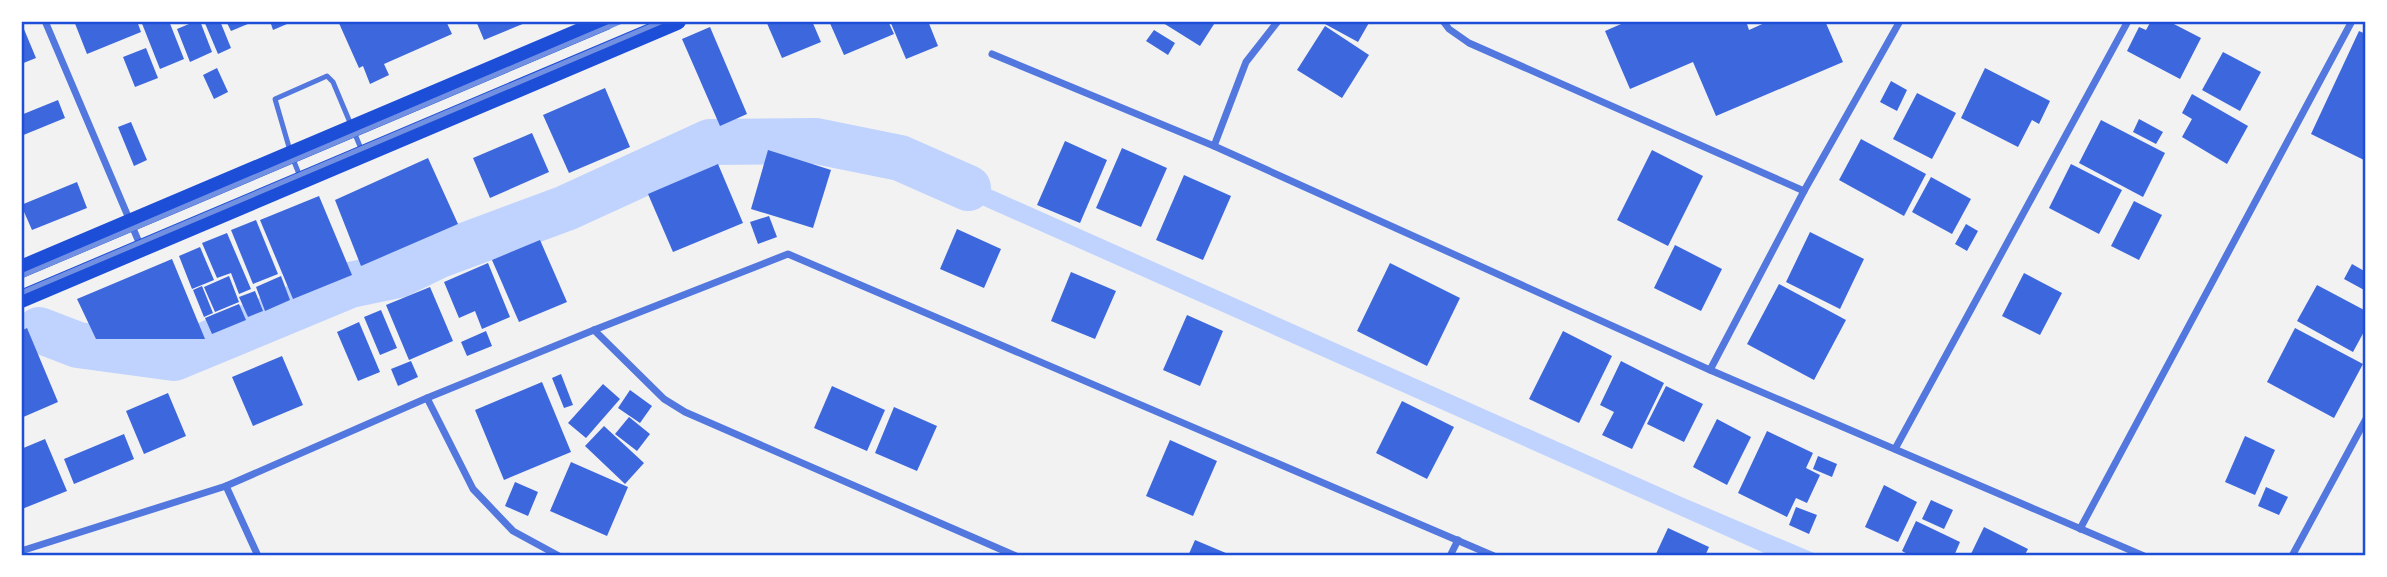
<svg xmlns="http://www.w3.org/2000/svg" width="2387" height="577" viewBox="0 0 2387 577" font-family="'Roboto Condensed',sans-serif">
	<style>
		.water { fill: #bfd3fe }
		.lines { fill: none; stroke-linecap: round; stroke-linejoin: round }
		.river { stroke: #bfd3fe; stroke-width: 46 }
		.building { fill: #3d67dc }
		.service { stroke: #5277de; stroke-width: 5 }
		.minor { stroke: #5277de; stroke-width: 7 }
		.primary { stroke: #1d4ed8; stroke-width: 18 }
		.rail { stroke: #7290e2; stroke-width: 5 }
		.neatline { fill: none; stroke: #1d4ed8; stroke-width: 2.5 }
	</style>
	<rect width="100%" height="100%" fill="#f2f2f2"/>
	<polygon class="water" points="925,160 1684,498 1821,556 1771,556 930,182 913,164"/>
	<g class="lines">
		<polyline class="river" points="39,330 78,345 174,358 350,285 398,275 437,256 566,208 710,142 816,141 900,158 968,188"/>
	</g>
	<g class="building">
		<polygon points="74,21 137,21 141,32 87,54"/>
		<polygon points="141,21 169,21 184,59 160,69"/>
		<polygon points="196,21 200,21 212,52 190,62 177,29"/>
		<polygon points="204,21 220,21 231,48 218,54"/>
		<polygon points="226,21 255,21 231,31"/>
		<polygon points="270,21 294,21 273,30"/>
		<polygon points="338,21 446,21 452,34 384,64 389,75 370,84 363,66 359,68"/>
		<polygon points="476,21 530,21 484,40"/>
		<polygon points="766,21 812,21 821,42 782,58"/>
		<polygon points="829,21 888,21 894,34 844,55"/>
		<polygon points="890,21 928,21 938,46 906,59"/>
		<polygon points="1160,21 1216,21 1200,46"/>
		<polygon points="1327,21 1370,21 1358,42 1325,24"/>
		<polygon points="1628,21 1746,21 1749,30 1769,21 1825,21 1843,62 1716,116 1693,62 1630,89 1605,31"/>
		<polygon points="2151,21 2168,21 2201,38 2180,79 2127,51 2139,27 2146,30"/>
		<polygon points="21,22 36,58 21,64"/>
		<polygon points="1325,26 1369,55 1342,98 1297,70"/>
		<polygon points="710,27 747,114 720,126 682,39"/>
		<polygon points="1154,30 1175,43 1168,55 1146,41"/>
		<polygon points="2359,31 2366,34 2366,161 2311,134"/>
		<polygon points="146,48 158,78 135,87 123,57"/>
		<polygon points="2223,52 2261,72 2240,111 2202,90"/>
		<polygon points="217,68 228,92 214,99 203,75"/>
		<polygon points="1985,68 2050,101 2039,124 2032,120 2018,147 1961,118"/>
		<polygon points="1891,81 1907,90 1897,111 1880,102"/>
		<polygon points="605,88 630,147 569,173 543,115"/>
		<polygon points="1917,93 1956,113 1932,159 1893,139"/>
		<polygon points="2192,94 2248,126 2227,164 2182,137 2192,119 2182,113"/>
		<polygon points="58,100 65,118 21,136 21,115"/>
		<polygon points="2139,119 2163,132 2156,144 2133,132"/>
		<polygon points="2101,120 2165,153 2143,197 2079,163"/>
		<polygon points="131,122 147,160 134,166 118,127"/>
		<polygon points="532,133 549,172 490,198 473,158"/>
		<polygon points="1861,139 1926,174 1904,216 1839,180"/>
		<polygon points="1065,141 1107,160 1080,223 1037,205"/>
		<polygon points="1122,148 1167,168 1141,227 1096,208"/>
		<polygon points="768,150 831,170 813,228 751,209"/>
		<polygon points="1652,150 1703,176 1668,246 1617,220"/>
		<polygon points="428,158 458,224 361,266 335,200"/>
		<polygon points="718,164 743,223 673,252 648,194"/>
		<polygon points="2071,164 2122,190 2099,234 2049,208"/>
		<polygon points="1184,175 1231,196 1203,260 1156,240"/>
		<polygon points="1931,177 1971,199 1952,234 1912,212"/>
		<polygon points="77,182 87,208 32,230 21,205"/>
		<polygon points="319,196 352,275 293,299 260,220"/>
		<polygon points="2134,201 2162,215 2139,260 2111,246"/>
		<polygon points="769,216 777,237 758,244 750,222"/>
		<polygon points="256,220 278,274 253,284 231,230"/>
		<polygon points="1966,224 1978,231 1967,251 1955,244"/>
		<polygon points="957,229 1001,249 984,288 940,269"/>
		<polygon points="1810,232 1864,259 1840,309 1786,282"/>
		<polygon points="227,233 251,289 239,294 231,273 217,278 202,243"/>
		<polygon points="540,240 567,302 519,322 492,260"/>
		<polygon points="1675,245 1722,269 1701,311 1654,288"/>
		<polygon points="200,247 214,280 192,289 179,256"/>
		<polygon points="172,259 205,339 96,339 77,299"/>
		<polygon points="488,263 510,317 482,329 475,311 459,318 444,282"/>
		<polygon points="1390,263 1460,298 1427,366 1357,331"/>
		<polygon points="2352,264 2366,272 2366,291 2344,279"/>
		<polygon points="1071,272 1116,291 1095,339 1051,321"/>
		<polygon points="2024,273 2062,293 2040,335 2002,316"/>
		<polygon points="229,276 239,302 215,312 204,287"/>
		<polygon points="281,276 290,300 265,311 256,287"/>
		<polygon points="1779,284 1846,320 1814,380 1747,344"/>
		<polygon points="2317,285 2366,311 2366,328 2353,352 2297,321"/>
		<polygon points="202,286 213,313 204,317 193,290"/>
		<polygon points="430,287 453,341 409,360 386,305"/>
		<polygon points="255,291 263,311 248,317 239,297"/>
		<polygon points="239,304 246,320 212,334 205,318"/>
		<polygon points="381,310 397,348 380,355 364,317"/>
		<polygon points="1187,315 1223,331 1200,386 1163,370"/>
		<polygon points="359,322 380,372 358,381 337,332"/>
		<polygon points="27,328 58,402 21,418 21,331"/>
		<polygon points="2295,328 2363,364 2334,418 2267,382"/>
		<polygon points="486,331 492,346 467,356 461,342"/>
		<polygon points="1563,331 1612,356 1579,423 1529,399"/>
		<polygon points="282,356 303,405 253,426 232,377"/>
		<polygon points="411,361 418,377 398,386 391,369"/>
		<polygon points="1621,361 1664,383 1632,449 1602,435 1614,412 1600,405"/>
		<polygon points="561,374 573,405 564,408 552,378"/>
		<polygon points="542,382 571,452 504,480 475,410"/>
		<polygon points="603,384 620,399 586,438 568,423"/>
		<polygon points="832,386 885,410 867,451 814,428"/>
		<polygon points="1666,386 1703,404 1684,442 1647,424"/>
		<polygon points="630,390 652,406 640,423 618,408"/>
		<polygon points="168,393 186,436 144,454 126,411"/>
		<polygon points="1402,401 1454,427 1427,479 1376,453"/>
		<polygon points="894,407 937,426 917,471 875,453"/>
		<polygon points="629,417 650,434 637,451 615,434"/>
		<polygon points="1717,419 1751,437 1727,485 1693,467"/>
		<polygon points="604,426 644,463 625,484 585,446"/>
		<polygon points="1767,431 1813,453 1806,468 1820,475 1807,503 1796,498 1787,517 1738,493"/>
		<polygon points="124,434 134,459 74,484 64,459"/>
		<polygon points="2245,436 2275,450 2255,495 2225,482"/>
		<polygon points="45,439 67,491 22,509 21,449"/>
		<polygon points="1170,440 1217,461 1193,516 1146,496"/>
		<polygon points="1818,456 1837,464 1832,477 1813,469"/>
		<polygon points="571,462 628,487 607,536 550,511"/>
		<polygon points="515,482 538,492 528,516 505,506"/>
		<polygon points="1884,485 1917,502 1898,542 1865,527"/>
		<polygon points="2266,487 2288,497 2279,515 2258,506"/>
		<polygon points="1931,500 1953,510 1944,529 1922,519"/>
		<polygon points="1796,507 1817,515 1809,534 1789,525"/>
		<polygon points="1916,521 1960,542 1954,556 1911,556 1902,551"/>
		<polygon points="1984,527 2028,549 2024,556 1970,556"/>
		<polygon points="1668,528 1709,547 1705,556 1655,556"/>
		<polygon points="1195,540 1233,556 1188,556"/>
	</g>
	<g class="lines">
		<polyline class="service" points="301,179 291,154 275,99 327,76 333,82 362,151"/>
		<g class="minor">
			<polyline points="45,21 141,247"/>
			<polyline points="1443,21 1449,29 1469,43 1804,191"/>
			<polyline points="992,54 1214,146 1710,370 2144,556"/>
			<polyline points="1214,146 1246,62 1278,21"/>
			<polyline points="594,330 664,399 685,412 1016,556"/>
			<polyline points="1710,370 1804,191 1900,21"/>
			<polyline points="427,398 473,489 513,531 559,556"/>
			<polyline points="1895,449 2128,21"/>
			<polyline points="226,486 258,556"/>
			<polyline points="2080,529 2352,21"/>
			<polyline points="21,551 226,486 427,398 594,330 788,254 1494,556"/>
			<polyline points="1450,556 1458,540"/>
			<polyline points="2292,556 2366,419"/>
		</g>
		<g class="primary">
			<polyline points="21,269 606,21"/>
			<polyline points="21,299 677,21"/>
		</g>
		<g class="rail">
			<polyline points="21,276 622,21"/>
			<polyline points="21,293 663,21"/>
		</g>
	</g>
	<rect width="2387" height="577" fill="none" stroke="#ffffff" stroke-width="46"/>
	<rect x="23" y="23" width="2341" height="531" class="neatline"/>
</svg>
